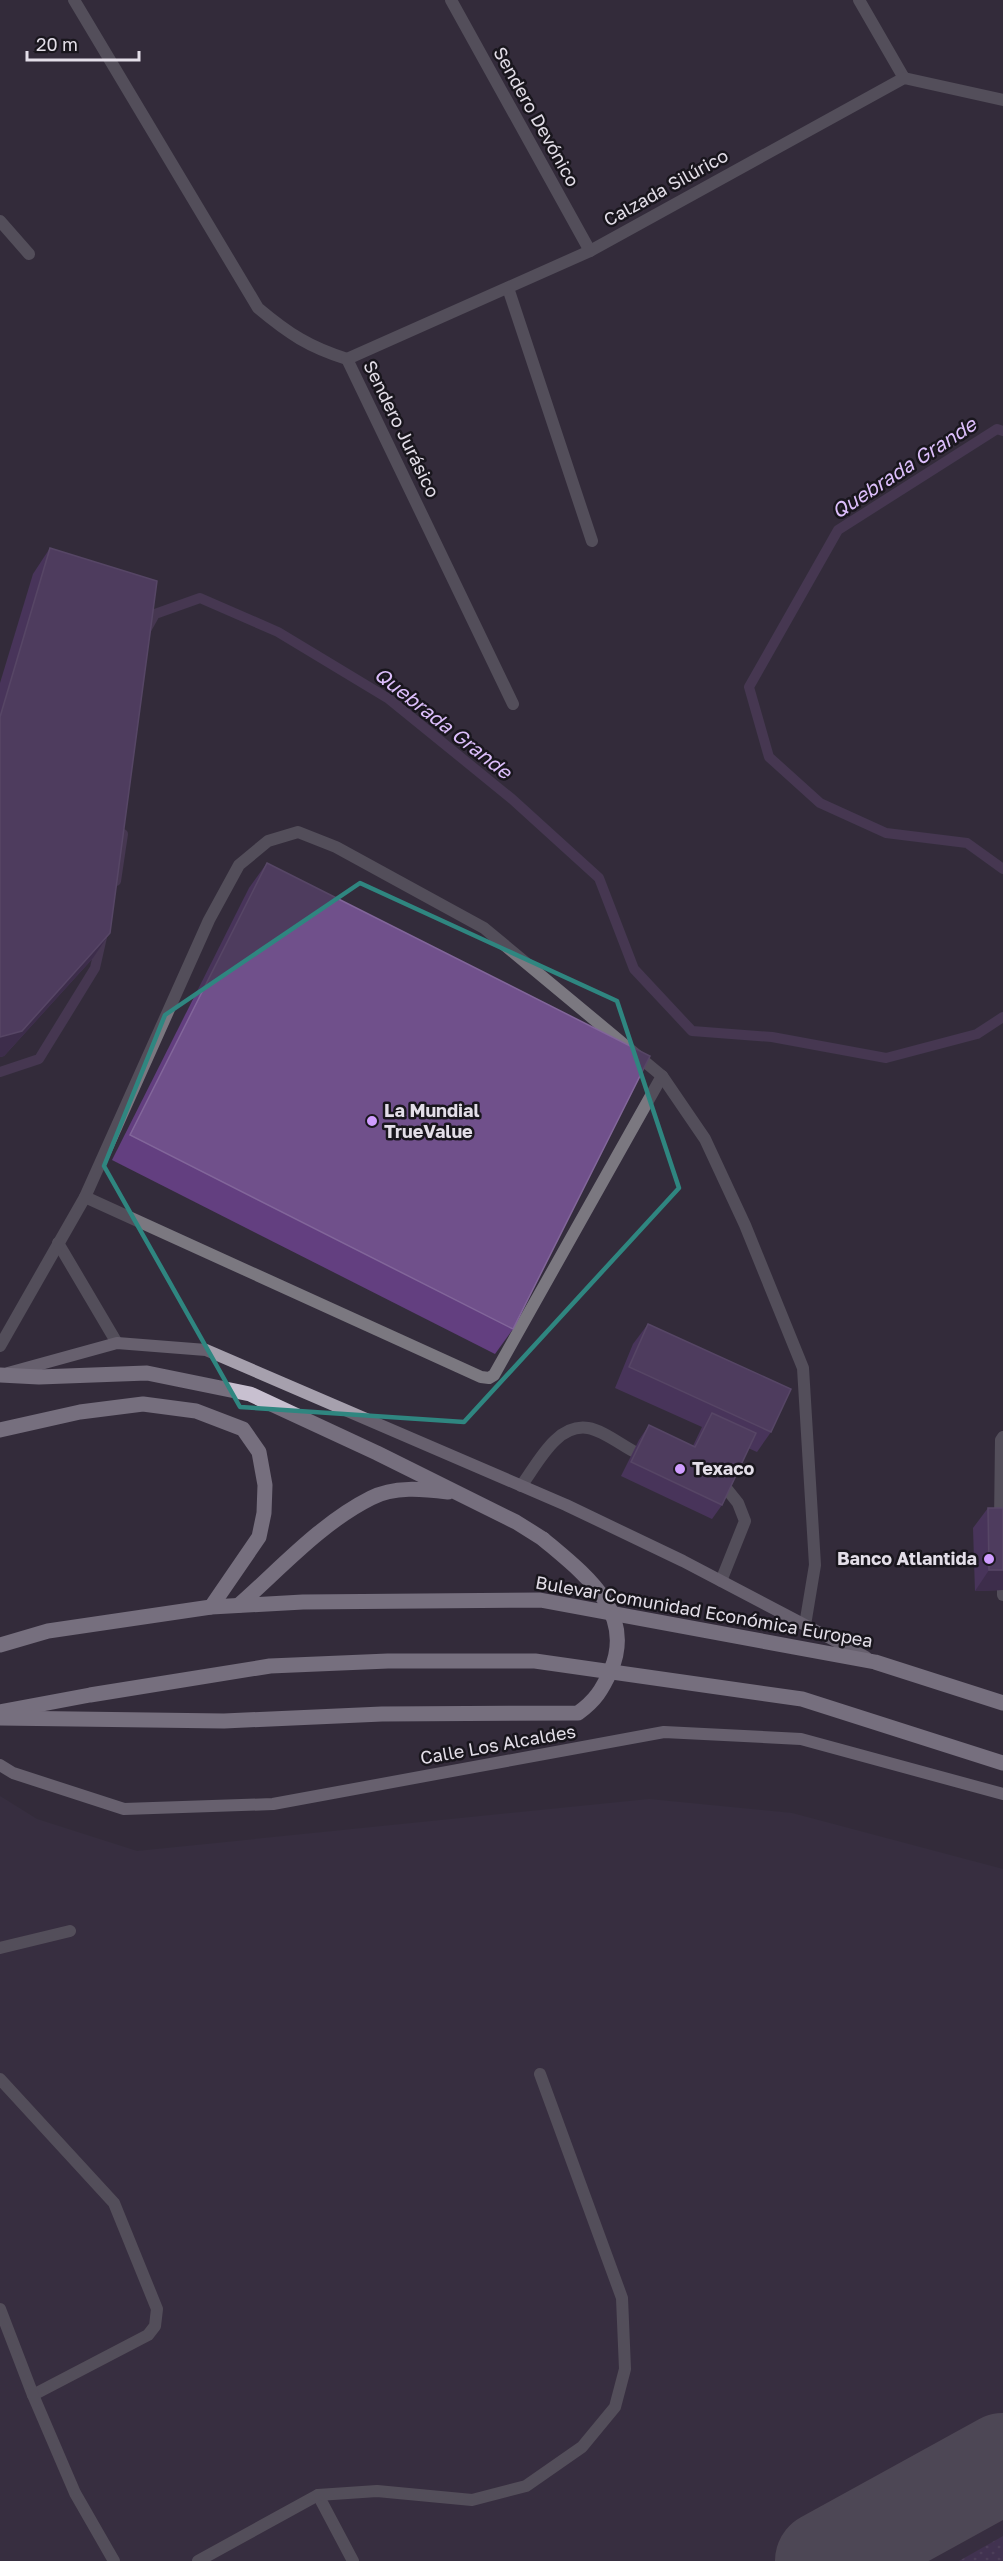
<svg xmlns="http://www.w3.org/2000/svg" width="1003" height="2561" viewBox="0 0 1003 2561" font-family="'Golos Text',sans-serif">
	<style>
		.built { fill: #3d3247 }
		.grass { fill: url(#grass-dots) }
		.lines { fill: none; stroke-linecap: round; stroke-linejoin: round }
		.stream { stroke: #5d466d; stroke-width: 10 }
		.taxiway { stroke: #6e6875; stroke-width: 100 }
		.service { stroke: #7b7880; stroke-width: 12 }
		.minor { stroke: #7b7880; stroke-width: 12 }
		.secondary { stroke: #a6a0ad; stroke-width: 12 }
		.primary { stroke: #c8c0d0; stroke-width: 15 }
		.primary-bridge { stroke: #c8c0d0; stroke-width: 15 }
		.wall { fill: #633f80 }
		.shaded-wall { fill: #4a3060 }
		.building { fill: #70508b; stroke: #82669a; stroke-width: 1.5 }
		.marked { fill: none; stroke: #2f8680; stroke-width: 4.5; stroke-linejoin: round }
		.poi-dot { fill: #d09dff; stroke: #19161d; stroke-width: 2 }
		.labels { text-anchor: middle; stroke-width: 5; stroke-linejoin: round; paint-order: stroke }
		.street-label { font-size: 18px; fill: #e3dee8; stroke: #19161d }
		.poi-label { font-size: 18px; font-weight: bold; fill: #e3dee8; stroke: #19161d; text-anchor: start }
		.water-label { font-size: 20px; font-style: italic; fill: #dcbefb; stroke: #19161d }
	</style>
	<defs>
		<pattern id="grass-dots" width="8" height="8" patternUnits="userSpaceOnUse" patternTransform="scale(1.5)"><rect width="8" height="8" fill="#533a6a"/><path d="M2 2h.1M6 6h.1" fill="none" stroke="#6c567f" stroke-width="1.8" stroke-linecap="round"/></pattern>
	</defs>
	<rect width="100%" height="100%" fill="#332c3b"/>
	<polygon class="built" points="0,1796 37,1819 137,1851 649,1799 792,1813 1003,1869 1003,2561 0,2561"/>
	<polygon class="grass" points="1003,2536 1003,2561 959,2561"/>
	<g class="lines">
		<g class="stream">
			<polyline points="1003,431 997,429 838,530 749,687 769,757 820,803 886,833 967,843 1003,869"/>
			<polyline points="146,630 155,614 200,598 278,632 389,699 512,799 599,878 634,969 692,1031 772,1037 886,1058 977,1034 1003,1017"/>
			<polyline points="116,881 123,834"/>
			<polyline points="0,1072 39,1059 95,968 102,937"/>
		</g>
		<polyline class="taxiway" points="825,2561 1003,2463"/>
		<g class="service">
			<polyline points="0,221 29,254"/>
			<polyline points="508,288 592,541"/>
			<polyline points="85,1197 481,1377 489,1378 494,1375 662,1076"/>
			<polyline points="58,1243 117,1343"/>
			<polyline points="0,1346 85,1197 209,920 239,865 268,841 298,832 336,847 484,928 662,1076 705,1139 745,1225 803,1368 815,1565 805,1625"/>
			<path d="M 521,1486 C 537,1465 556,1423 588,1428 C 602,1430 620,1444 633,1451"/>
			<polyline points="1000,1523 1001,1440 1003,1437"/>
			<polyline points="721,1581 745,1521 738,1503 726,1488"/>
			<polyline points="1003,1590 1003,1595"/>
			<polyline points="0,1948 70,1931"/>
			<polyline points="0,2079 114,2203 157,2309 155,2326 148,2335 33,2395"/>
			<polyline points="0,2309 33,2395 75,2493 114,2561"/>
			<polyline points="318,2495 353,2561"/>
			<polyline points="198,2561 318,2495 377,2491 472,2500 526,2486 582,2447 615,2407 625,2369 622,2298 540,2074"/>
		</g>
		<g class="minor">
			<path d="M 74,0 L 258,308 C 289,334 309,347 347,359 L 513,704"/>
			<polyline points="451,0 590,251"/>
			<polyline points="859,0 904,78"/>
			<polyline points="347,359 590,251 904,78 1003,100"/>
		</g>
		<g class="secondary">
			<polyline points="8,1373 117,1343 206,1350 566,1505 683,1561 866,1657"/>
			<polyline points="0,1765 13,1773 124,1809 273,1804 664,1732 801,1739 1003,1794"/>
		</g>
		<g class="primary">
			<polyline points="0,1375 39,1377 147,1373 250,1394 377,1453 516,1522 543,1539"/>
			<polyline points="0,1430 80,1412 143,1404 196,1411 243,1429 259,1452 265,1485 264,1513 259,1537 211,1607"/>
			<path d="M 239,1605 C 280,1569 321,1523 371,1498 C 394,1486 423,1489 448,1492"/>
			<polyline points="0,1645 48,1631 211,1607 303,1602 540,1600 875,1662 1003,1703"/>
			<polyline points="0,1712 90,1695 270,1666 388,1661 535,1661 802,1699 1003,1763"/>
		</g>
		<path class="primary-bridge" d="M 0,1718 L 224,1721 L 382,1714 L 578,1713 C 595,1701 602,1690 611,1670 C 636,1611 583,1573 543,1539"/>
	</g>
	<g class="wall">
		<polygon points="50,548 110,933 93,958 4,1056 0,1057 0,683 33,574"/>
		<polygon points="267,863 513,1329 495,1354 112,1160 249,888"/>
		<polygon points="648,1324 771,1432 757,1452 748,1448 722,1505 712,1519 621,1476 639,1440 649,1425 693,1446 702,1427 615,1388 633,1344"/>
		<polygon points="988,1508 1003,1590 975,1591 973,1528"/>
	</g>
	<g class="shaded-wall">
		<polygon points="110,933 93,958 4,1056 0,1057 0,1037"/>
		<polygon points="989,1570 1003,1570 1003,1590 975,1591"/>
	</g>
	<g class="building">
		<polygon points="50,548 157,581 110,933 22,1031 0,1037 0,717"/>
		<polygon points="267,863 650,1056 513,1329 130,1135"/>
		<polygon points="648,1324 791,1389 771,1432 629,1367"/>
		<polygon points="712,1413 756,1433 722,1505 631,1462 649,1425 695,1447"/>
		<polygon points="988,1508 1003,1508 1003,1570 989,1570"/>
	</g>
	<path d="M0 0H1003V2561H0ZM 360,883 L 617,1001 L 679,1188 L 464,1422 L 240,1407 L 104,1166 L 165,1015 Z" fill="#332c3b" fill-opacity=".55" fill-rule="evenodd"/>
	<path class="marked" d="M 360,883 L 617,1001 L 679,1188 L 464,1422 L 240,1407 L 104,1166 L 165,1015 Z"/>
	<g class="poi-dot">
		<circle cx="372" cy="1121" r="6"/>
		<circle cx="680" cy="1469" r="6"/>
		<circle cx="989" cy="1559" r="6"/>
	</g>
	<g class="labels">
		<g class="street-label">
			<text transform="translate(536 117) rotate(61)" y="6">Sendero Devónico</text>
			<text transform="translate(666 188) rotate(-29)" y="6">Calzada Silúrico</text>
			<text transform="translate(401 429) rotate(64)" y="6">Sendero Jurásico</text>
			<text transform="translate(704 1612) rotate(10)" y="6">Bulevar Comunidad Económica Europea</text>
			<text transform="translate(498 1745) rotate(-10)" y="6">Calle Los Alcaldes</text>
		</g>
		<g class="poi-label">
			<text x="384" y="1117">La Mundial<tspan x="384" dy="21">TrueValue</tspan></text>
			<text x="692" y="1475">Texaco</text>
			<text x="977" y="1565" text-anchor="end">Banco Atlantida</text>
		</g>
		<g class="water-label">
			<text transform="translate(904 468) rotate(-33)" y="7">Quebrada Grande</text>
			<text transform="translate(443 723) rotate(38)" y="7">Quebrada Grande</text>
		</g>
	</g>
	<path d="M27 51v9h112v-9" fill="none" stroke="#e3dee8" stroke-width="3"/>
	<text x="36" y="51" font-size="18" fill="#e3dee8" stroke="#19161d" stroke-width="4.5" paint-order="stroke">20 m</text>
</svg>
